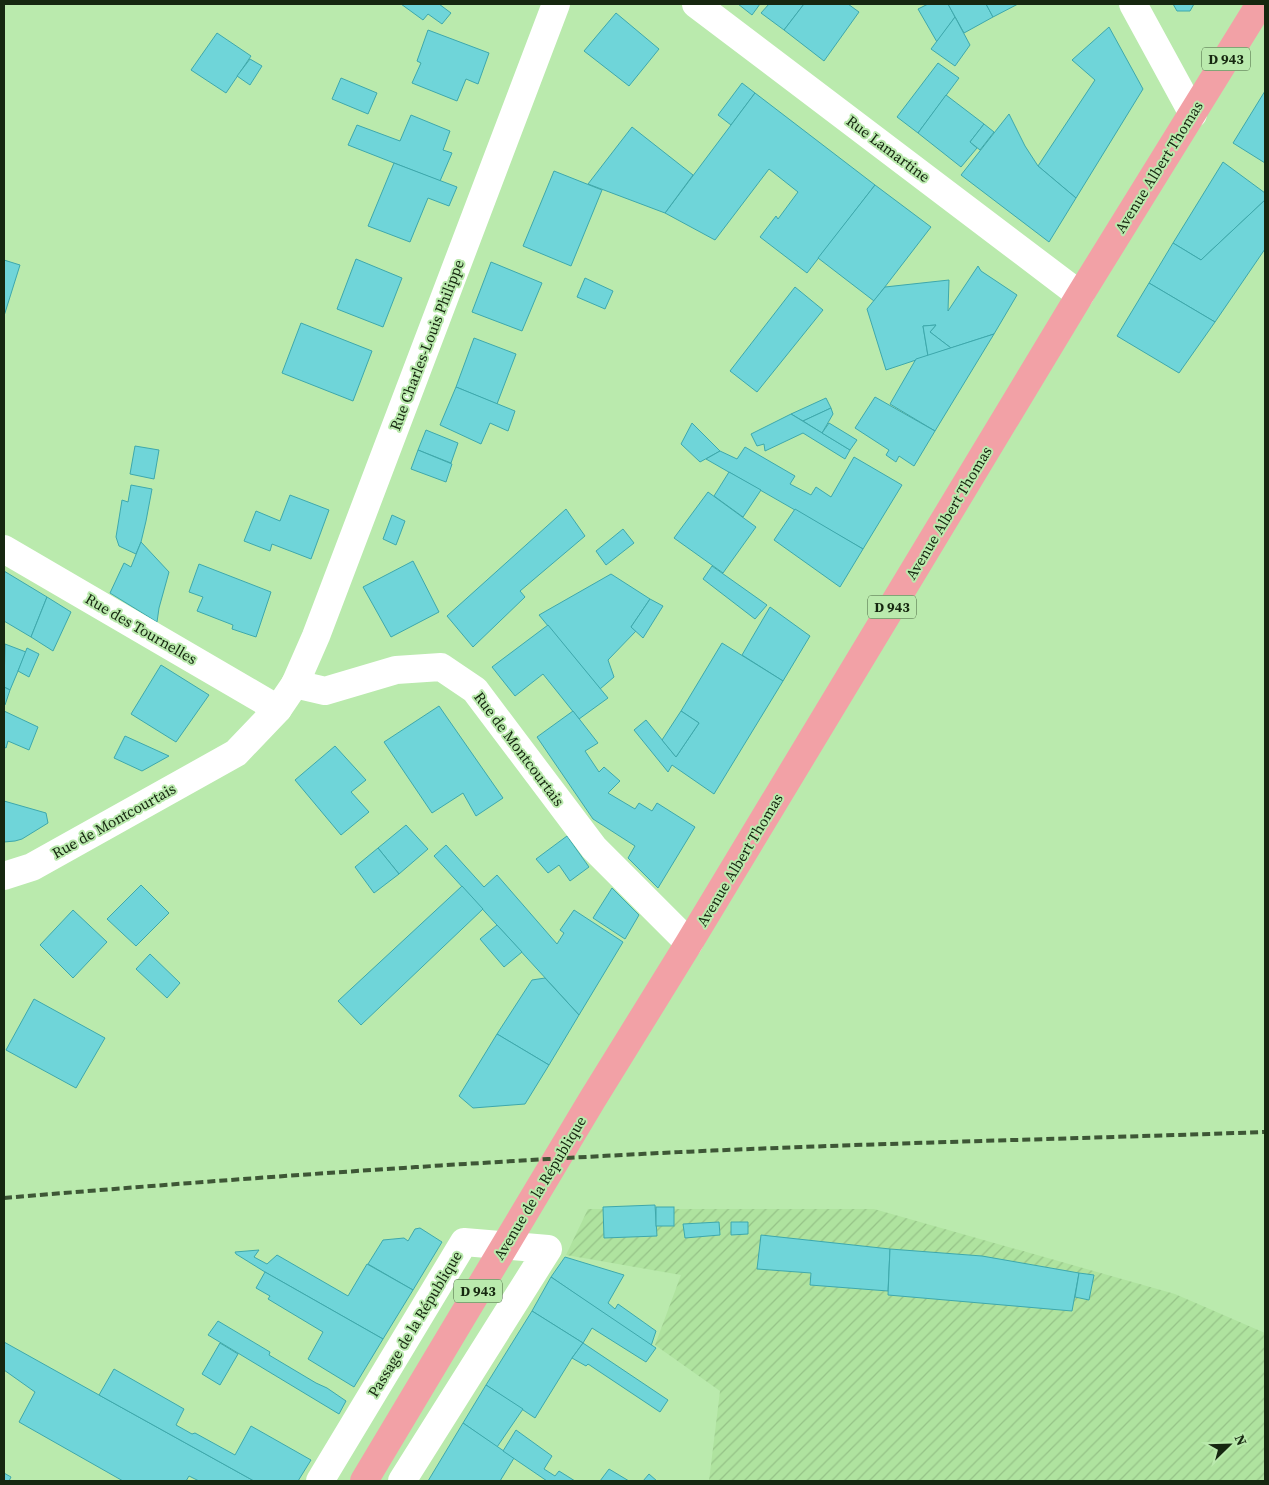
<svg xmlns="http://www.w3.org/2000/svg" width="1269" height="1485" viewBox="0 0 1269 1485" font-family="'Source Serif 4',serif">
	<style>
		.industrial { fill: url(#industrial-furrows) }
		.building { fill: #6fd5d9; stroke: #3ea8ac }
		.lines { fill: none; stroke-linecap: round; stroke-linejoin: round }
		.street { stroke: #fff; stroke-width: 28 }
		.secondary { stroke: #fff; stroke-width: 28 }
		.primary { stroke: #f2a1a6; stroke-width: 28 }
		.rail { stroke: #3e5736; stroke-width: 4; stroke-dasharray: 8 4; stroke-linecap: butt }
		.labels { text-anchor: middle; stroke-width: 4; stroke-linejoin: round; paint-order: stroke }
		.shield { fill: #baeaad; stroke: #47623f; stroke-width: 1 }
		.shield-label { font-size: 14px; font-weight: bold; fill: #162710 }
		.street-label { font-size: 15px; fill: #162710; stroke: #baeaad }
	</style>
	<defs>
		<pattern id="industrial-furrows" width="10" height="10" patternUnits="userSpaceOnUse" patternTransform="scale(1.25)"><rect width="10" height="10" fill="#afe39f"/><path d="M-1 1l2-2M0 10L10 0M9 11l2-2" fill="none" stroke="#96c388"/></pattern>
	</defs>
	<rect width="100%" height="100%" fill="#baeaad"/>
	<polygon class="industrial" points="588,1209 874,1209 1175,1294 1265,1333 1265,1481 709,1481 720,1391 655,1345 681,1275 566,1255"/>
	<g class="building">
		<polygon points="401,4 439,4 451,13 442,24 428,14 423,20"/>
		<polygon points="738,4 760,4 752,15"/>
		<polygon points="769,4 804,4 784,30 761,13"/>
		<polygon points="804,4 848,4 859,12 824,61 784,30"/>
		<polygon points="928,4 948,4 955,17 937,42 918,9"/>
		<polygon points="948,4 986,4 993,17 964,33"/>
		<polygon points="986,4 1018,4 993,17"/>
		<polygon points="1173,4 1194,4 1190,11 1177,11"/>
		<polygon points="616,13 659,49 629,86 584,51"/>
		<polygon points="955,17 970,45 955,66 931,49"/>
		<polygon points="1109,27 1143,89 1076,198 1038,166 1095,80 1072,60"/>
		<polygon points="428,30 489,53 478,84 466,79 457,101 412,83 421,63 417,61"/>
		<polygon points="217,33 251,56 226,93 191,70"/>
		<polygon points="250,59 262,66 250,85 237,76"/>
		<polygon points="938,63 959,78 918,133 897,117"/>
		<polygon points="341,78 377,93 368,114 332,99"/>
		<polygon points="742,83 755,93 731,125 718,115"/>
		<polygon points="1265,91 1265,163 1233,143"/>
		<polygon points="755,93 875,185 807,273 760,237 776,216 778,219 798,192 769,169 715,240 665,213"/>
		<polygon points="946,95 984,124 970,142 977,148 961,167 918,133"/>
		<polygon points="1009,114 1025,146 1038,166 1076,198 1049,242 961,175"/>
		<polygon points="411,115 450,131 443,150 452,153 440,181 348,145 357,125 400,141"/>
		<polygon points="984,124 994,132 980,150 970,142"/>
		<polygon points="632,127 693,175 665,213 588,184"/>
		<polygon points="1223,162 1265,193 1265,200 1201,260 1173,243"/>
		<polygon points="394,163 457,187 449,206 428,198 410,242 368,226"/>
		<polygon points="554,171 602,190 571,266 523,246"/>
		<polygon points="875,185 931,227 874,301 818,258"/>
		<polygon points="1265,200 1265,249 1215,322 1149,283 1173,243 1201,260"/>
		<polygon points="356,259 402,278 383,327 337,309"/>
		<polygon points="4,260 20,265 4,316"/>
		<polygon points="491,262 542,283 522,331 472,312"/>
		<polygon points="978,266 981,271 1017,295 994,334 951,348 930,332 936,325 923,326 928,356 886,370 867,309 885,287 949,280 948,311"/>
		<polygon points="585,278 613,291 605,309 577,297"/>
		<polygon points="1149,283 1215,322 1179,373 1117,336"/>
		<polygon points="795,287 823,310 757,392 730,371"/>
		<polygon points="301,323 372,351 353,401 282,373"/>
		<polygon points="936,325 930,332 951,348 928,356 923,326"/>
		<polygon points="994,334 935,431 890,404 916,359"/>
		<polygon points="474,338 516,354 497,404 456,387"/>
		<polygon points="456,387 515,411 508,431 490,423 481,444 440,425"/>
		<polygon points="875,397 935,431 914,466 899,456 896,462 886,455 889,450 855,428"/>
		<polygon points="826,398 831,408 803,421 791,414"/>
		<polygon points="831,408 833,414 822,433 803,421"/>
		<polygon points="791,414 850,450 845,459 803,433 765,451 764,444 757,446 751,434"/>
		<polygon points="692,423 720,451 700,462 681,444"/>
		<polygon points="829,423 857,440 850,450 822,433"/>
		<polygon points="426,430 458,443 451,463 418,450"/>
		<polygon points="135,446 159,450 154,479 130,474"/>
		<polygon points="745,447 795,476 790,484 811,495 816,487 831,497 854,457 902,485 863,549 706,459 720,451 737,459"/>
		<polygon points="418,450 452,464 446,482 411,469"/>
		<polygon points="729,472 761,490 743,517 714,496"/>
		<polygon points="131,485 152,489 146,521 141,542 136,554 119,546 116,537 122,500 128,502"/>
		<polygon points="708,492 756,527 723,573 674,538"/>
		<polygon points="290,495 329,510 311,559 272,544 270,551 244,541 256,511 280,521"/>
		<polygon points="566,509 585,536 520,591 525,597 473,647 447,616"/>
		<polygon points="795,509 863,549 840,587 774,540"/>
		<polygon points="392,515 405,521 396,545 383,539"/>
		<polygon points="623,529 634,543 606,565 596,551"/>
		<polygon points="141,542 169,572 159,608 157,622 110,593 124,563 131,567"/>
		<polygon points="413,561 439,612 391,637 363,587"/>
		<polygon points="199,564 271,592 256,637 232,629 233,625 197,611 203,597 189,592"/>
		<polygon points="712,566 767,605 755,619 703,579"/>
		<polygon points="4,571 47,597 31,637 4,621"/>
		<polygon points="611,574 650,599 631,627 636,631 608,660 614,677 600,689 539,615"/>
		<polygon points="47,597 71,612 53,651 31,637"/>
		<polygon points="650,599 663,606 643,638 631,627"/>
		<polygon points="770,607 810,636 783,681 742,655"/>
		<polygon points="548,625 608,698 579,719 543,674 515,696 492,667"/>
		<polygon points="722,643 783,681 714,794 672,765 668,772 634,730 646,720 676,757 699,723 681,711"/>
		<polygon points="5,644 26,652 10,690 4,687"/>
		<polygon points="27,648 39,654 29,677 18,671"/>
		<polygon points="161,665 209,695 176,742 131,714"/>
		<polygon points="4,687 10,690 5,705 4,704"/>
		<polygon points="439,706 503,798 476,816 463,793 432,813 384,742"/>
		<polygon points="4,711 38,727 29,750 8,741 6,748 4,747"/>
		<polygon points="573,711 598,743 585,751 599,772 604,767 620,781 608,793 635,809 639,803 652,811 657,803 695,827 658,888 628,858 635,846 593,819 537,737"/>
		<polygon points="681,711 699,723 676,757 662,740"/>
		<polygon points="125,736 169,756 142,771 114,758"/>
		<polygon points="335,746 366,780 351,792 369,812 341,835 295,780"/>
		<polygon points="4,801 46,813 48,823 22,839 15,841 4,842"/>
		<polygon points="406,825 428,849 399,874 378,848"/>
		<polygon points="567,836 589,867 570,881 559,865 548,873 536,859"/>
		<polygon points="446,845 484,887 497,875 557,944 564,933 560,930 574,910 623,942 579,1015 434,856"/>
		<polygon points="378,848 399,874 374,893 355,867"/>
		<polygon points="141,885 169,913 136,946 107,919"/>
		<polygon points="462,886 483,909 361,1025 338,1001"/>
		<polygon points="612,888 639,915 625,939 593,918"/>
		<polygon points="73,910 107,942 73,978 40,945"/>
		<polygon points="497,925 522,952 504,967 480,939"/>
		<polygon points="150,954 180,983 167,998 136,969"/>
		<polygon points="545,978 579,1015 549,1065 497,1034 532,980"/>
		<polygon points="34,999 105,1038 76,1088 6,1050"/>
		<polygon points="497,1034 549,1065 525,1104 473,1108 459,1096"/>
		<polygon points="655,1205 657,1236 604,1238 603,1207"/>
		<rect x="656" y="1207" width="18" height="19"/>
		<polygon points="719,1222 720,1235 685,1238 683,1224"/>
		<polygon points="731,1222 748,1222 748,1234 731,1235"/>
		<polygon points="420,1228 442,1242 413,1290 368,1264 383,1240 404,1238 408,1241 415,1229"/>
		<polygon points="761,1235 890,1249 888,1291 810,1285 811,1273 757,1269"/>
		<polygon points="890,1249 982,1256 1079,1273 1072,1311 888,1295"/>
		<polygon points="259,1250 254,1257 267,1264 277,1255 348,1296 367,1264 413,1290 383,1339 265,1272 236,1254 235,1252"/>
		<polygon points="565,1257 624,1275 608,1303 615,1309 618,1304 656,1331 651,1346 551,1277"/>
		<polygon points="265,1272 383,1339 354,1387 308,1359 323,1332 268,1299 270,1296 256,1288"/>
		<polygon points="1079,1273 1094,1275 1089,1300 1075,1297"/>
		<polygon points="551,1277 656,1348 646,1362 592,1328 583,1343 532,1311"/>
		<polygon points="532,1311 583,1343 572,1358 535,1418 486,1385"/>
		<polygon points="218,1321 270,1352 269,1355 316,1383 327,1388 346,1401 339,1414 208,1335"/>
		<polygon points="4,1342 99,1395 254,1481 199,1481 189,1476 186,1481 123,1481 19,1422 35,1392 4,1370"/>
		<polygon points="220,1343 238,1354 220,1385 202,1374"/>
		<polygon points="583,1343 668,1400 660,1412 588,1364 586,1366 572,1358"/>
		<polygon points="114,1369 184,1409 176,1425 192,1434 195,1433 235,1455 251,1426 311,1460 298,1481 254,1481 99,1395"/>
		<polygon points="486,1385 523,1409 497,1447 463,1423"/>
		<polygon points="463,1423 514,1458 500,1481 428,1481"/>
		<polygon points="516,1430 552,1456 544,1469 555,1476 559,1471 575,1481 547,1481 503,1451"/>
		<polygon points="609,1469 629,1481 600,1481"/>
		<polygon points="4,1473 11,1477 9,1481 4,1481"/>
		<polygon points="649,1474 657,1481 643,1481"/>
	</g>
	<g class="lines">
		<g class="street">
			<polyline points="696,4 1080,295"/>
			<polyline points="4,549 278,709"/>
			<polyline points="295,684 325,691 396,670 441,667 475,690 594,848 689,943"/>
			<polyline points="4,876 32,867 236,753 278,709 295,684 316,636 556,4"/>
			<polyline points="320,1481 464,1242 548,1249 402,1481"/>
		</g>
		<polyline class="secondary" points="1133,4 1193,114"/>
		<polyline class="primary" points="364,1481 592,1100 689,943 1080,295 1260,4"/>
		<path class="rail" d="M 4,1198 C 229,1179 455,1163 681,1152 C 876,1143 1071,1139 1265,1132"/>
	</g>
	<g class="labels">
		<g class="shield">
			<rect x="1202" y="47.5" width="48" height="23" rx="4"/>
			<rect x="868" y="595.5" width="48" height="23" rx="4"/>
			<rect x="454" y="1279.5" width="48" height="23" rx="4"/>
		</g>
		<g class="shield-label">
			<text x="1226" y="64">D 943</text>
			<text x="892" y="612">D 943</text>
			<text x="478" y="1296">D 943</text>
		</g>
		<g class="street-label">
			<text transform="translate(888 149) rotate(37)" y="5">Rue Lamartine</text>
			<text transform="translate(1159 167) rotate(-58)" y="5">Avenue Albert Thomas</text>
			<text transform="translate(427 345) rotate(-69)" y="5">Rue Charles-Louis Philippe</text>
			<text transform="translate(949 513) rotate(-59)" y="5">Avenue Albert Thomas</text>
			<text transform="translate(141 629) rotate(30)" y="5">Rue des Tournelles</text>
			<text transform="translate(519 749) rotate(53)" y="5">Rue de Montcourtais</text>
			<text transform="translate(114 821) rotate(-29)" y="5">Rue de Montcourtais</text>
			<text transform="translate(740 860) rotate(-59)" y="5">Avenue Albert Thomas</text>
			<text transform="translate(540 1188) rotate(-59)" y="5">Avenue de la République</text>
			<text transform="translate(415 1324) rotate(-59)" y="5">Passage de la République</text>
		</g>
	</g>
	<rect width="1269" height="1485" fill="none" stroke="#162710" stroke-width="10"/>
	<g transform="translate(1229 1445) rotate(67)" stroke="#baeaad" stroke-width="4" paint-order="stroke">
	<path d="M0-4L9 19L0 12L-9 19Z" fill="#162710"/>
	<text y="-8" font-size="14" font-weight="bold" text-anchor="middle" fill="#162710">N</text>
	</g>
</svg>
